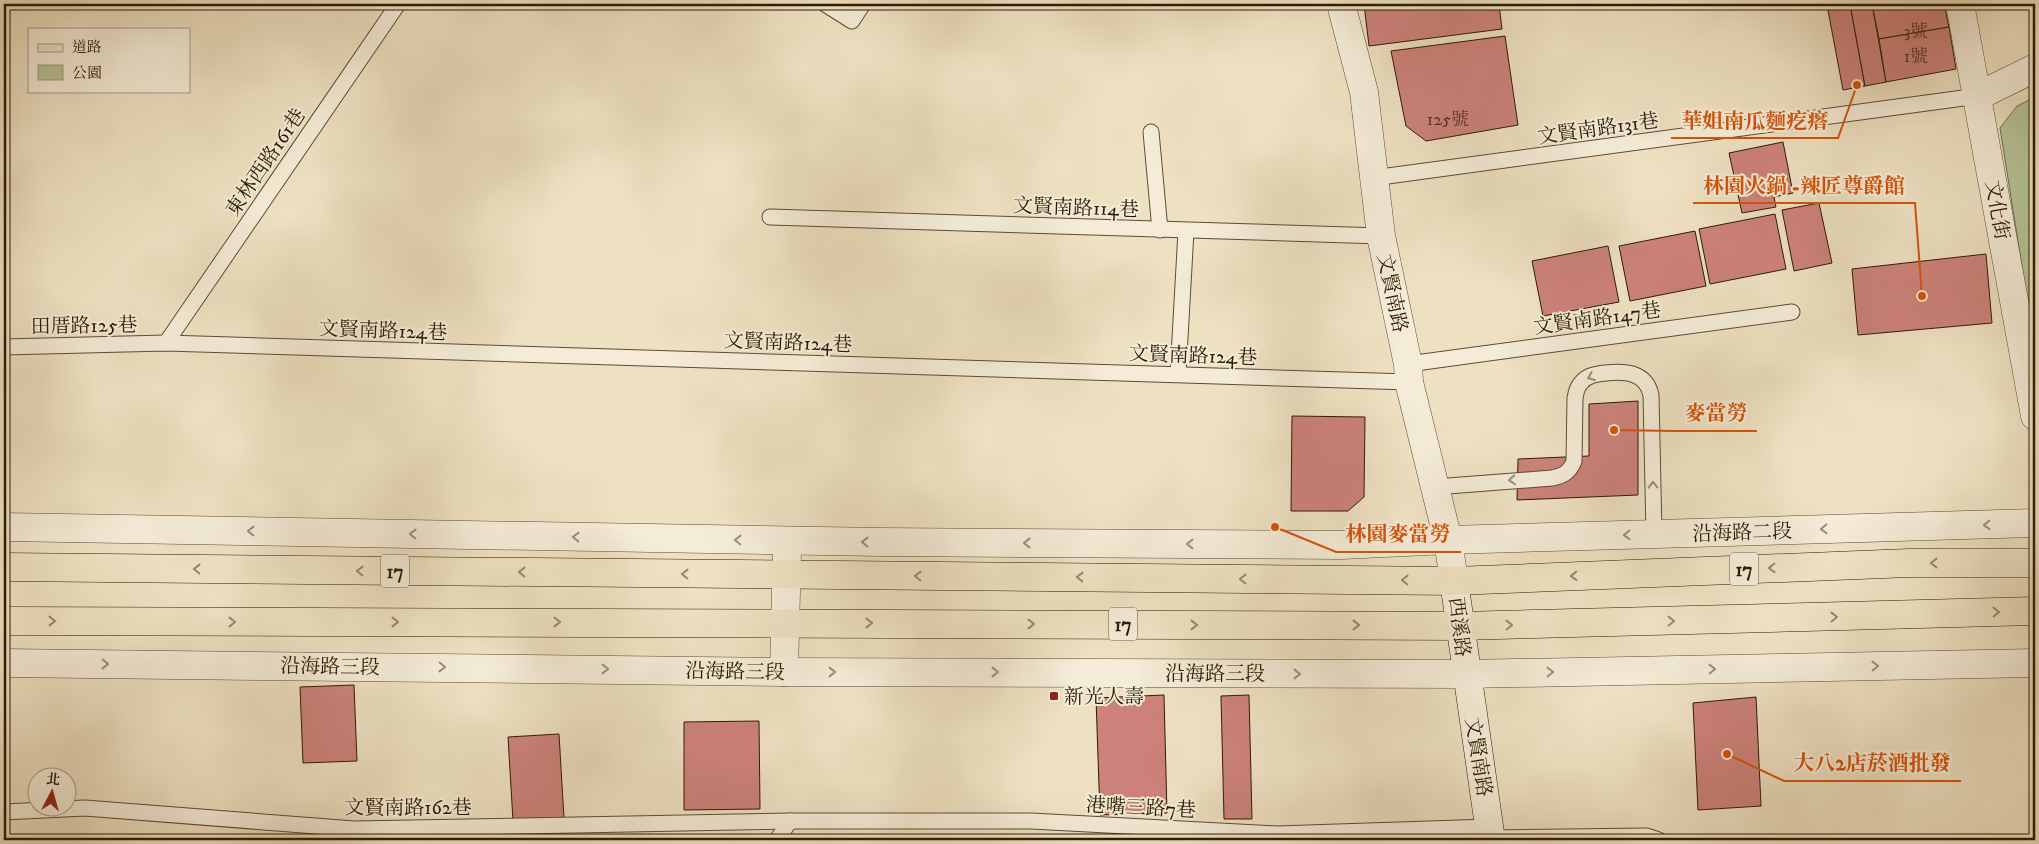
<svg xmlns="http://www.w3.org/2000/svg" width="2039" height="844" viewBox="0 0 2039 844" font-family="'IM FELL DW Pica','Noto Serif TC',serif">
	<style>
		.green { fill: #b5c396; stroke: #716f4d }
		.building { fill: #cd827b; stroke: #2d1b04 }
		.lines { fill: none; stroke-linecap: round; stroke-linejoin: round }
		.lane-casing { stroke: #5d4c34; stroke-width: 17 }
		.street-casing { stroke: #5d4c34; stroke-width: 29 }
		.secondary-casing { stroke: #2d1b04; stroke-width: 29 }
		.primary-casing { stroke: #2d1b04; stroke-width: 29 }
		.lane { stroke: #f4ecd7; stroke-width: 15 }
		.street { stroke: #f4ecd7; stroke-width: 28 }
		.secondary { stroke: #f4ecd7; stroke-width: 28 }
		.primary { stroke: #eee1c2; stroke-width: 28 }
		.oneway { stroke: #9a8e78 }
		.oneway2 { stroke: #97886c }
		.poi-dot { fill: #8f2418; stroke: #f4ecd7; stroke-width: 2 }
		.labels { text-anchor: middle; stroke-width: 4; stroke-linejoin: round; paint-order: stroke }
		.number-label { font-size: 18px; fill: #553522 }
		.shield { fill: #f4ecd7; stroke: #695a43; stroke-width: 1 }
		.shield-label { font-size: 19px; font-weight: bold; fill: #2d1b04 }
		.street-label { font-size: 20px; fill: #2d1b04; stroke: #f4ecd7 }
		.poi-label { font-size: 20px; fill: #2d1b04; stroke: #f4ecd7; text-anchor: start }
		.leader { fill: none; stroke: #d5530b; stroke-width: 2 }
		.callout-dot { fill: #d5530b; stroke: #f4ecd7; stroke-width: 2 }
		.callout-label { font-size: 21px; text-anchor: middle; font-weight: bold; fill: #d5530b; stroke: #f4ecd7; stroke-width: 4; stroke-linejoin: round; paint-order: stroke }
	</style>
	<rect width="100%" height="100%" fill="#eee1c2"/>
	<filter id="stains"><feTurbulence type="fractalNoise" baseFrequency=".004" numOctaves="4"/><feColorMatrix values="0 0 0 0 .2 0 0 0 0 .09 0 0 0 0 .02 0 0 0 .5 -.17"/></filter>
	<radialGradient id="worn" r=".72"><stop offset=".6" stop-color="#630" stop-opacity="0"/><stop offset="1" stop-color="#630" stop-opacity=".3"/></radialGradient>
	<polygon class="green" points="2035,97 2035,348 2000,128 2017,106"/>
	<g class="building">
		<polygon points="1364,4 1499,4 1502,29 1369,46"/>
		<polygon points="1835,4 1850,4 1865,86 1843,90 1827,5"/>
		<polygon points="1850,4 1872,4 1886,82 1865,86"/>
		<polygon points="1872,4 1944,4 1949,27 1879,39"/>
		<polygon points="1949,27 1956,69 1886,82 1879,39"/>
		<polygon points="1505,36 1518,125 1426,141 1406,126 1391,51"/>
		<polygon points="1783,142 1793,193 1774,197 1776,207 1742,213 1729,153"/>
		<polygon points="1819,203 1832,263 1794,271 1782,210"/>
		<polygon points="1775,214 1786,269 1710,284 1699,229"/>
		<polygon points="1695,231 1706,286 1630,301 1619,246"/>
		<polygon points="1608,246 1619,302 1543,316 1532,261"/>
		<polygon points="1986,254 1992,323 1858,335 1852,269"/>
		<polygon points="1638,401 1638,495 1517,500 1518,459 1589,456 1589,404"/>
		<polygon points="1292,416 1365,417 1364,497 1348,511 1291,511"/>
		<polygon points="354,685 357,761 303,763 300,687"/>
		<polygon points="1164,695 1167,813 1100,815 1096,698"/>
		<polygon points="1249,695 1252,819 1224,819 1221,696"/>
		<polygon points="1756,697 1761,806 1698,810 1693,703"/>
		<polygon points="759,721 760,809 684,810 684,722"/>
		<polygon points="559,734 564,818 513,821 508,737"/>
	</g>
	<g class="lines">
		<g class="lane-casing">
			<g id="lane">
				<polyline points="825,4 852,21 863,4"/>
				<polyline points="1151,132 1160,230"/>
				<polyline points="1373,178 1978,96"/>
				<polyline points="770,217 1381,236"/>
				<polyline points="166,343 398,4"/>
				<polyline points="4,347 166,343 1409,382"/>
				<polyline points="1408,364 1792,312"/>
				<polyline points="1178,374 1186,231"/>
				<path d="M 1435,487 L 1552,478 C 1563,476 1570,472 1574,461 L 1575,398 C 1576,392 1577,387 1581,383 C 1587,375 1597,374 1606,373 C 1625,371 1646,372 1651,395 L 1654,534"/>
				<polyline points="4,812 85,808 354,829 790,821 1031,821 1277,834 1489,827"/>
				<polyline points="1491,838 1647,836 1659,840"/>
				<polyline points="777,840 790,821"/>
			</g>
		</g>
		<g class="street-casing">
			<g id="street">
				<polyline points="1341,4 1364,92 1381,236 1408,364 1409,382 1448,540 1454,581"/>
				<polyline points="1960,4 2035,416"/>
				<polyline points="1978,96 2035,68"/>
				<polyline points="4,527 881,542 1342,545 1448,540 2035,523"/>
				<polyline points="4,663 784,672 1466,674 2035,663"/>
				<polyline points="784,672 787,551"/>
			</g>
		</g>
		<g class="secondary-casing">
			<polyline id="secondary" points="1454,581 1491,840"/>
		</g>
		<g class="primary-casing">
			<g id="primary">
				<polyline points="4,567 1454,581 1909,563 2035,563"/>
				<polyline points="4,621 1460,626 2035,611"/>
			</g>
		</g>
		<use href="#lane" class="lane"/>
		<use href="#street" class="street"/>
		<use href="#secondary" class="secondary"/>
		<use href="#primary" class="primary"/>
	</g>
	<defs><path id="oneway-chevron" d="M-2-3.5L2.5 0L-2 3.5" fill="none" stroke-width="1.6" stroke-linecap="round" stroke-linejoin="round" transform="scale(1.25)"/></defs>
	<g class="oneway">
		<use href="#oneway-chevron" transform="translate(1591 377) rotate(157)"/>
		<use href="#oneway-chevron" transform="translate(1512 480) rotate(175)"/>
		<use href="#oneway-chevron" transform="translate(1653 485) rotate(-91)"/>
		<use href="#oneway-chevron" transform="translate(1987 525) rotate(178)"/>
		<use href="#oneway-chevron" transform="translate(1824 529) rotate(178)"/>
		<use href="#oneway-chevron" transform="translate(251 531) rotate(-179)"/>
		<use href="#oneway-chevron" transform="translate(413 534) rotate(-179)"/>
		<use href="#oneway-chevron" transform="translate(1627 535) rotate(178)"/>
		<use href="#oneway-chevron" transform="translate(576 537) rotate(-179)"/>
		<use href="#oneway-chevron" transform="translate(738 540) rotate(-179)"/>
		<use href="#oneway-chevron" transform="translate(865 542) rotate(-179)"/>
		<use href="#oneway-chevron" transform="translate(1027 543) rotate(-180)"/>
		<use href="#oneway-chevron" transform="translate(1190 544) rotate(-180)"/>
		<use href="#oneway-chevron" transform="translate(105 664) rotate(1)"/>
		<use href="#oneway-chevron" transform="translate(1875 666) rotate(-1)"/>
		<use href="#oneway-chevron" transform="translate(442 667) rotate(1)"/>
		<use href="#oneway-chevron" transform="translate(605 669) rotate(1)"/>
		<use href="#oneway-chevron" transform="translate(1712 669) rotate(-1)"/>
		<use href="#oneway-chevron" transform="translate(832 672)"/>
		<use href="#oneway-chevron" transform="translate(995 672)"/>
		<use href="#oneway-chevron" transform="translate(1550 672) rotate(-1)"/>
		<use href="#oneway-chevron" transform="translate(1297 674)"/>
	</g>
	<g class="oneway2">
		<use href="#oneway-chevron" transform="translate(1934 563) rotate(-180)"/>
		<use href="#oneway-chevron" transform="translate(1772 568) rotate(178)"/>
		<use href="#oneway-chevron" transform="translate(197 569) rotate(-179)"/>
		<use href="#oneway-chevron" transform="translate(360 571) rotate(-179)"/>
		<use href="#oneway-chevron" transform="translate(522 572) rotate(-179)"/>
		<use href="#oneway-chevron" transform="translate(685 574) rotate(-179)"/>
		<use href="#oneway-chevron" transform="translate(918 576) rotate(-179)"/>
		<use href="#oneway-chevron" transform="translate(1574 576) rotate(178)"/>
		<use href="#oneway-chevron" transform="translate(1080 577) rotate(-179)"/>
		<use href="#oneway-chevron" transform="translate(1243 579) rotate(-179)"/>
		<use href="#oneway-chevron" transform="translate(1405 580) rotate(-179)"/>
		<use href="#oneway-chevron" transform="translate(1996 612) rotate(-1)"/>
		<use href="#oneway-chevron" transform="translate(1834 617) rotate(-1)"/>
		<use href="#oneway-chevron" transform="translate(52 621)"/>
		<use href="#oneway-chevron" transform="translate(1671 621) rotate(-1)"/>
		<use href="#oneway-chevron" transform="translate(232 622)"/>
		<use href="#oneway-chevron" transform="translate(395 622)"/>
		<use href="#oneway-chevron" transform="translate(557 622)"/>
		<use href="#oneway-chevron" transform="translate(869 623)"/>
		<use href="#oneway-chevron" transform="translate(1031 624)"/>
		<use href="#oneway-chevron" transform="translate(1194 625)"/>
		<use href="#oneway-chevron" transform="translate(1356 625)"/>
		<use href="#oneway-chevron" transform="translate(1509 625) rotate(-1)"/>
	</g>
	<rect class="poi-dot" x="1049" y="691" width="10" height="10" rx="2.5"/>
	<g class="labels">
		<g class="number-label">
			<text x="1916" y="37">3號</text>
			<text x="1916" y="62">1號</text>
			<text x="1448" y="125">125號</text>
		</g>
		<g class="shield">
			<rect x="1730" y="552.5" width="28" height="33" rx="4"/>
			<rect x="381" y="554.5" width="28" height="33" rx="4"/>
			<rect x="1109" y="607.5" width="28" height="33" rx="4"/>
		</g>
		<g class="shield-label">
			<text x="1744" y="576">17</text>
			<text x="395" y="578">17</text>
			<text x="1123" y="631">17</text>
		</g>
		<g class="street-label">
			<text transform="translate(1598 128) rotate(-8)" y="7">文賢南路131巷</text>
			<text transform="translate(265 162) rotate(-56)" y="7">東林西路161巷</text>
			<text transform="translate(1076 207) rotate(2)" y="7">文賢南路114巷</text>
			<text transform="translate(1998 210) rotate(80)" y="7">文化街</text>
			<text transform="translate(1393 293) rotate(78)" y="7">文賢南路</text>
			<text transform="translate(1597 318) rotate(-8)" y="7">文賢南路147巷</text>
			<text transform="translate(84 325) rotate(-1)" y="7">田厝路125巷</text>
			<text transform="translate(383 330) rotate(2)" y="7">文賢南路124巷</text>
			<text transform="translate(788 342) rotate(2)" y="7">文賢南路124巷</text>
			<text transform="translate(1193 355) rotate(2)" y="7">文賢南路124巷</text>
			<text transform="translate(1742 532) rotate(-2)" y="7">沿海路二段</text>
			<text transform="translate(1460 627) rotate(83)" y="7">西溪路</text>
			<text transform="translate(330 666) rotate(1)" y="7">沿海路三段</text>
			<text transform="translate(735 671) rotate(1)" y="7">沿海路三段</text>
			<text x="1215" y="680">沿海路三段</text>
			<text transform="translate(1479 757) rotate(81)" y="7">文賢南路</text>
			<text x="408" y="814">文賢南路162巷</text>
			<text transform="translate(1141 807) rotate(3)" y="7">港嘴三路7巷</text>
		</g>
		<g class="poi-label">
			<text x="1064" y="703">新光人壽</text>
		</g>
	</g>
	<path class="leader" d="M1857 85L1838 138H1671M1922 296L1915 203H1693M1614 430L1674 431H1757M1275 527L1336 552H1461M1727 754L1784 781H1961"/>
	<g class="callout-dot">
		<circle cx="1857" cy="85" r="5"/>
		<circle cx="1922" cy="296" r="5"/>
		<circle cx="1614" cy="430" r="5"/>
		<circle cx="1275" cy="527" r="5"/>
		<circle cx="1727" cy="754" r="5"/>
	</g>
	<g class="callout-label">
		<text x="1755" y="128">華姐南瓜麵疙瘩</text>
		<text x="1804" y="193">林園火鍋 -辣匠尊爵館</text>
		<text x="1716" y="420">麥當勞</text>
		<text x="1398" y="541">林園麥當勞</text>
		<text x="1872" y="770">大八2店菸酒批發</text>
	</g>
	<rect width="2039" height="844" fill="none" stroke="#eee1c2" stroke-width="20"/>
	<rect x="5" y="5" width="2029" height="834" fill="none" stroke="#2d1b04" stroke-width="2.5"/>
	<rect x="10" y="10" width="2019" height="824" fill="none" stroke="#2d1b04"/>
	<rect x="28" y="28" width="162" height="65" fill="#f4ecd7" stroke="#a49883"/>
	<rect x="38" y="44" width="25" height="8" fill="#eee1c2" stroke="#a49883"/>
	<text x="72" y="52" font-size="15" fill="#2d1b04">道路</text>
	<rect x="38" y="65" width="25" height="15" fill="#b5c396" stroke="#a49883"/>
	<text x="72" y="78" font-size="15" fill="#2d1b04">公園</text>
	<g transform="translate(52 792) rotate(6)"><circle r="24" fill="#f4ecd7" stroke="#a49883"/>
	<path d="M0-4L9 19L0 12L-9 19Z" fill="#8f2418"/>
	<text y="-8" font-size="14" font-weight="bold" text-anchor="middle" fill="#2d1b04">北</text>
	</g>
	<rect width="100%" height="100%" filter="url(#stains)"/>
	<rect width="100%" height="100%" fill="url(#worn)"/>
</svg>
